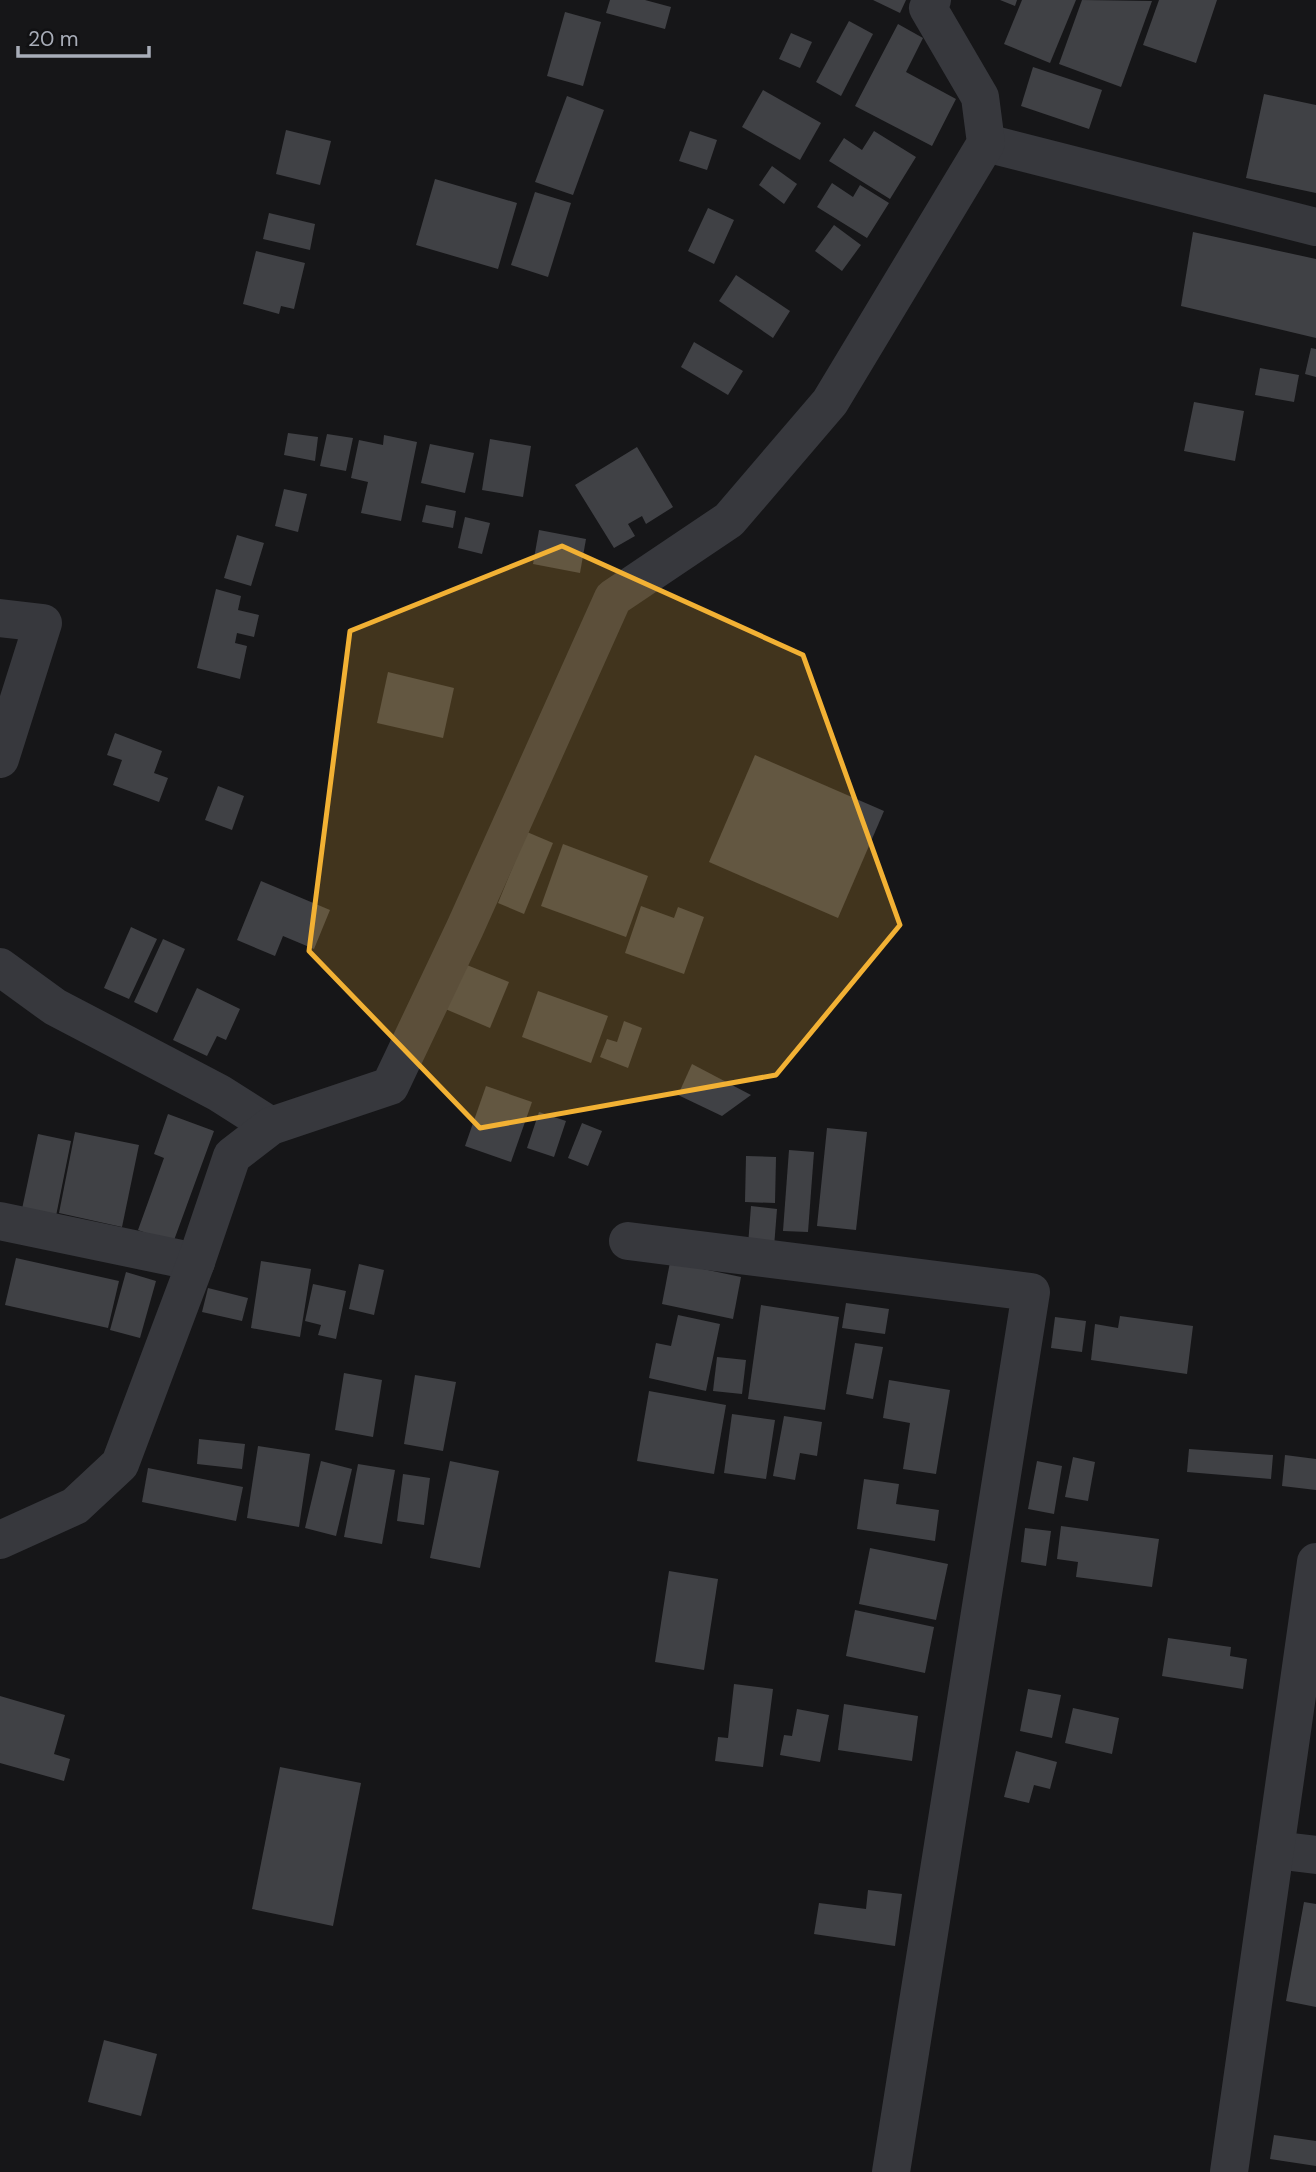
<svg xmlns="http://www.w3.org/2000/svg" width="1316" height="2172" viewBox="0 0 1316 2172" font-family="'DM Sans',sans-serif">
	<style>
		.building { fill: #404145 }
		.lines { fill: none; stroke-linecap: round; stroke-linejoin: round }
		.minor { stroke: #37383d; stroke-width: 38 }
		.marked { fill: #f2b134; fill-opacity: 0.2; stroke: #f2b134; stroke-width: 5; stroke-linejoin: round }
	</style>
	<rect width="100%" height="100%" fill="#161618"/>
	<g class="building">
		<polygon points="610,0 645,0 671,7 665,29 606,13"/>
		<polygon points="873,0 906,0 900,13"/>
		<polygon points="1000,0 1017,0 1015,6"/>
		<polygon points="1022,0 1076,0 1050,63 1004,44"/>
		<polygon points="1082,0 1152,1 1121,87 1059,64"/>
		<polygon points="1159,0 1217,0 1196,63 1143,45"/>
		<polygon points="565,12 601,22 583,86 547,76"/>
		<polygon points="849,21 873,34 841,96 816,82"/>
		<polygon points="898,24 923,38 906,72 956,99 932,146 855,106"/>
		<polygon points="791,33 812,42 800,68 779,59"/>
		<polygon points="1033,67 1102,90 1089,129 1021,106"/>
		<polygon points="763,90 821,123 800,160 742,127"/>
		<polygon points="1264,94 1316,105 1316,193 1246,178"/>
		<polygon points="567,96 604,110 573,195 535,182"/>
		<polygon points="286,130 331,141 320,185 276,174"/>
		<polygon points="690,131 717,140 707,170 679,161"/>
		<polygon points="874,131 916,157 890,199 829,161 844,138 862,150"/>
		<polygon points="772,166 797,184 784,204 759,185"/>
		<polygon points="435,179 517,203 498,269 416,245"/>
		<polygon points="832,183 853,197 860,185 889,203 867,238 817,207"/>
		<polygon points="535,192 571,203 548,277 511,265"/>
		<polygon points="708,208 734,220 714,264 688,251"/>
		<polygon points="269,213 315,224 310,250 263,239"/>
		<polygon points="834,225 861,245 842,271 815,251"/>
		<polygon points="1193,232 1316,259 1316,338 1181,306"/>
		<polygon points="256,251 305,263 294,309 281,306 279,314 243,304"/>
		<polygon points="736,275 790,311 773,338 719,301"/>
		<polygon points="694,342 743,371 728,395 681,367"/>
		<polygon points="1311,348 1316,349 1316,377 1305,374"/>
		<polygon points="1260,368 1299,375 1294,402 1255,395"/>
		<polygon points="1194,402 1244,411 1235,461 1184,451"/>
		<polygon points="288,433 318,437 315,461 284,455"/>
		<polygon points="327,434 353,438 346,471 320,466"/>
		<polygon points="384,435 417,442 401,521 361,513 368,482 351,478 359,440 383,445"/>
		<polygon points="490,439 531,446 523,497 482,490"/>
		<polygon points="430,444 474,453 465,493 421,483"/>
		<polygon points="637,447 673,507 646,524 642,516 628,524 635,536 614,548 575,485"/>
		<polygon points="284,489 307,494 298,532 275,526"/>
		<polygon points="426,505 456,511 453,528 422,522"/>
		<polygon points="465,517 490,523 482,554 458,548"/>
		<polygon points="539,530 586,539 580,573 533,564"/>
		<polygon points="237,535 264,543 251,586 224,578"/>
		<polygon points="216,589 241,596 238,610 259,615 254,637 237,633 235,643 247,646 240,679 197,668"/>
		<polygon points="388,672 454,688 443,738 377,723"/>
		<polygon points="115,733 162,751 154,773 168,778 159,802 113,785 122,760 107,755"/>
		<polygon points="755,755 884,811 838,918 709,862"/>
		<polygon points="218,786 244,796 232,830 205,820"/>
		<polygon points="527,832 553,843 524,914 498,903"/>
		<polygon points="563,844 648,876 626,937 541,906"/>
		<polygon points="261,881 330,910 314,949 283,936 275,956 237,940"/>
		<polygon points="641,906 674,918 678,907 704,917 684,974 625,953"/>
		<polygon points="131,927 157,939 129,999 104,988"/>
		<polygon points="163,939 185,949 157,1013 134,1002"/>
		<polygon points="462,963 509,982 490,1028 443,1008"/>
		<polygon points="197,988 240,1009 226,1040 217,1036 207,1056 173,1040"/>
		<polygon points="538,991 608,1016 591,1063 522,1037"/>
		<polygon points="624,1021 642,1028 628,1068 600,1057 607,1039 617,1042"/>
		<polygon points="692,1064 751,1095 722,1116 678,1095"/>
		<polygon points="486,1086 532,1102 511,1162 465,1146"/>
		<polygon points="539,1112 566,1121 554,1157 527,1148"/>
		<polygon points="168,1114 214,1131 173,1243 138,1230 164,1158 154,1154"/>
		<polygon points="582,1123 602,1131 588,1166 568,1158"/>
		<polygon points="827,1128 867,1132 856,1230 817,1226"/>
		<polygon points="75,1132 139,1145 122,1227 59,1213"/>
		<polygon points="38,1134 71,1141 56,1216 22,1209"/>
		<polygon points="789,1150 814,1152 808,1232 783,1231"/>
		<polygon points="746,1156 776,1157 775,1203 745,1202"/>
		<polygon points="751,1206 777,1209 774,1247 748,1245"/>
		<polygon points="16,1258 119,1281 108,1328 5,1305"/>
		<polygon points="261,1261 311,1269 300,1337 251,1328"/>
		<polygon points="670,1262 741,1277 733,1319 662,1304"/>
		<polygon points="359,1264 384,1270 374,1315 349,1309"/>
		<polygon points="126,1272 156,1281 140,1338 110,1330"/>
		<polygon points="313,1284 346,1291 336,1339 318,1335 321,1325 305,1321"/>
		<polygon points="208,1288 248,1298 242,1321 202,1312"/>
		<polygon points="846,1303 889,1309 885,1334 842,1328"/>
		<polygon points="761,1305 839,1317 825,1410 748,1399"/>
		<polygon points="678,1315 720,1324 706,1391 649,1378 656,1343 671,1346"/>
		<polygon points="1120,1316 1193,1326 1187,1374 1091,1360 1095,1324 1118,1328"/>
		<polygon points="1055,1317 1086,1321 1082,1352 1051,1348"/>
		<polygon points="855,1343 883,1347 873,1399 846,1394"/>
		<polygon points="717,1357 746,1360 742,1394 713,1391"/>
		<polygon points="344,1373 382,1380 373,1437 335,1430"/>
		<polygon points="415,1375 456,1382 443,1451 404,1444"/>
		<polygon points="889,1380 950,1390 936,1474 903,1469 910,1423 883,1418"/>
		<polygon points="649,1391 726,1405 714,1474 637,1461"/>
		<polygon points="732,1414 775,1420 766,1479 724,1473"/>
		<polygon points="784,1416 822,1422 817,1456 800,1453 795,1480 773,1476"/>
		<polygon points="199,1439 245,1444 242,1469 197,1464"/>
		<polygon points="258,1446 310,1454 299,1527 247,1518"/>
		<polygon points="1189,1449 1273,1455 1271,1479 1187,1472"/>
		<polygon points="1285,1455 1316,1459 1316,1490 1282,1486"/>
		<polygon points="1073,1457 1095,1462 1088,1501 1065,1497"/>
		<polygon points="321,1461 352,1469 336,1536 305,1528"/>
		<polygon points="450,1461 499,1471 480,1568 430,1558"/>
		<polygon points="1037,1461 1062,1466 1054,1514 1028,1509"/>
		<polygon points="358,1464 395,1470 382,1544 344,1537"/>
		<polygon points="148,1468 243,1487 236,1521 142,1502"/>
		<polygon points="403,1474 430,1478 424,1525 397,1521"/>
		<polygon points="864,1479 899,1484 896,1504 939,1510 935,1541 857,1529"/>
		<polygon points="1061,1526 1159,1539 1152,1587 1076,1577 1078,1562 1057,1559"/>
		<polygon points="1025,1528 1051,1531 1046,1566 1021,1562"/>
		<polygon points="870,1548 948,1564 936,1620 859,1604"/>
		<polygon points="669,1571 718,1579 704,1670 655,1662"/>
		<polygon points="855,1610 934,1627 925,1673 846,1656"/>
		<polygon points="1168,1638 1231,1647 1230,1656 1247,1659 1243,1689 1162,1676"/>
		<polygon points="734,1684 773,1689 763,1767 715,1761 718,1737 728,1738"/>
		<polygon points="1028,1689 1061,1695 1052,1738 1020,1731"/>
		<polygon points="0,1696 65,1715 54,1754 70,1759 64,1781 0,1763"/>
		<polygon points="844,1704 918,1716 912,1761 838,1750"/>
		<polygon points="1073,1708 1119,1718 1112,1754 1065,1743"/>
		<polygon points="797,1709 829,1715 820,1762 780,1755 784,1735 792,1736"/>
		<polygon points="1016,1751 1057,1762 1050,1789 1034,1785 1029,1803 1004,1797"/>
		<polygon points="280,1767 361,1783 333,1926 252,1909"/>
		<polygon points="868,1890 902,1894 895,1946 814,1934 819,1903 866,1909"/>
		<polygon points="1304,1902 1316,1904 1316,2007 1286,2001"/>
		<polygon points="104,2040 157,2054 141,2116 88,2102"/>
		<polygon points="1274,2135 1316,2141 1316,2166 1270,2159"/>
	</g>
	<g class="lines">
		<g class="minor">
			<polyline points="986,143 1316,227"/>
			<polyline points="0,618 43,623 0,759"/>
			<polyline points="0,967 55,1007 219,1093 271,1126"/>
			<polyline points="0,1221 196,1262"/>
			<polyline points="628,1241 1031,1292 891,2172"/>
			<polyline points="0,1540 75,1506 120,1464 196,1262 232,1156 271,1126 390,1086 465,928 613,598 729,520 830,402 986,143 980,97 928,8 932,0"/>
			<polyline points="1275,1850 1316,1855"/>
			<polyline points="1229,2172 1316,1562"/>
		</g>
	</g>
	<path class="marked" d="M 562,546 L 803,655 L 900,925 L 776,1075 L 480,1128 L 309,951 L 350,631 Z"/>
	<path d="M18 46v10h131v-10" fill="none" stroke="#a8adb8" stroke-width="3.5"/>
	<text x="28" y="46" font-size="21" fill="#a8adb8" stroke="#111113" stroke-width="5" paint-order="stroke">20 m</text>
</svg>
